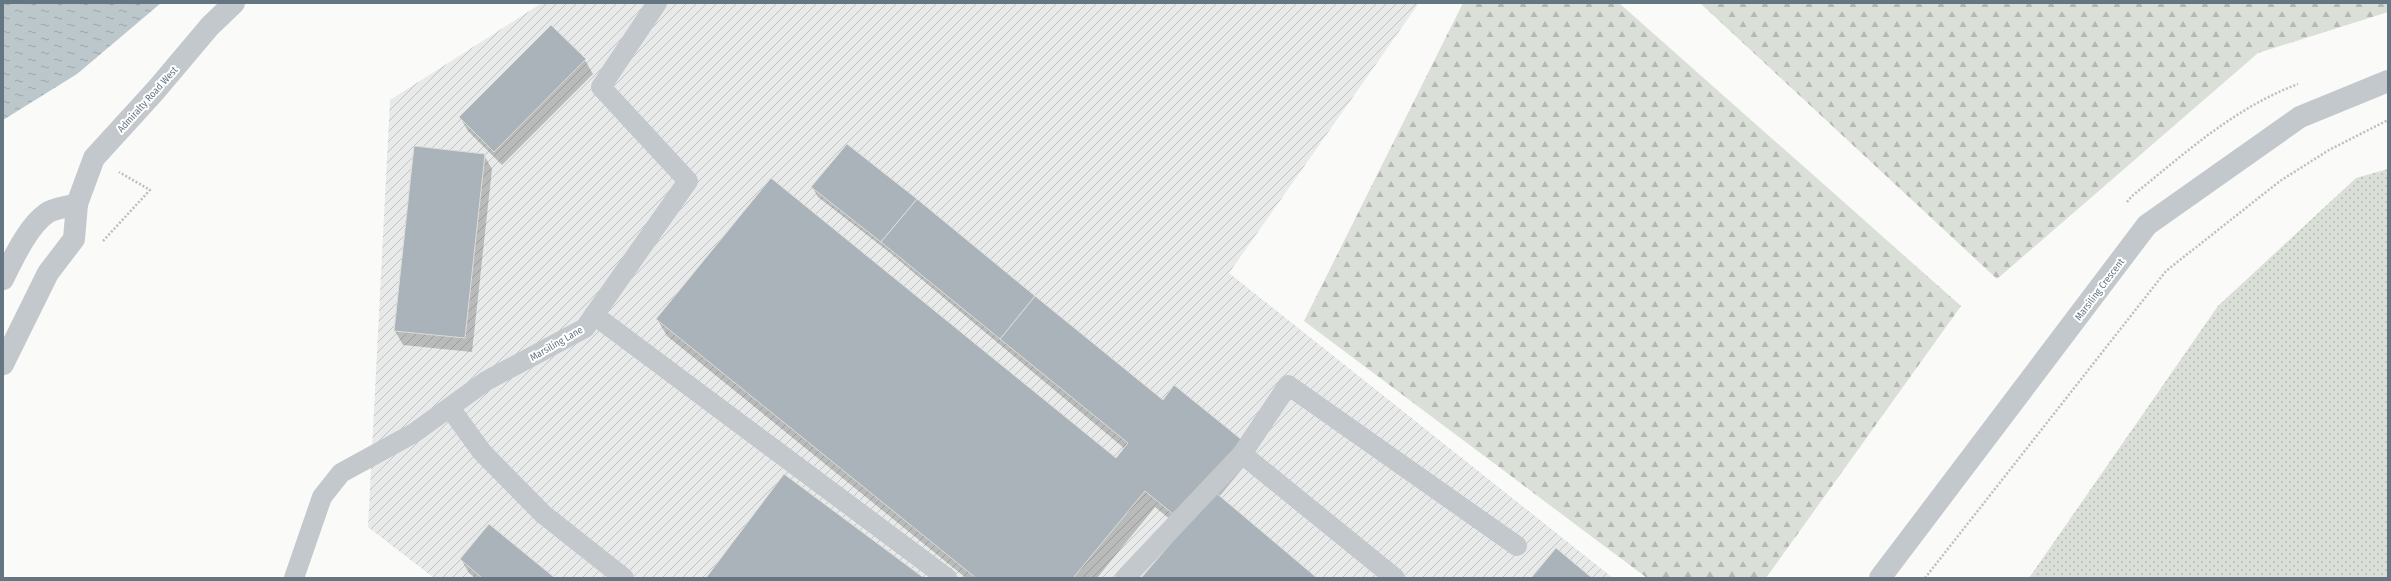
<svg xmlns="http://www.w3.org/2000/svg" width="2391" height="581" viewBox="0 0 2391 581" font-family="'Fira Sans Condensed',sans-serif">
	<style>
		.industrial { fill: url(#industrial-furrows) }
		.grass { fill: url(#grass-dots) }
		.forest { fill: url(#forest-firs) }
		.water { fill: url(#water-ripples) }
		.shadow { fill: #0003 }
		.building { fill: #aab3b9; stroke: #dcdcda }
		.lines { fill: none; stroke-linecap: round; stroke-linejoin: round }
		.path { stroke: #bbbfc2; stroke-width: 2.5; stroke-dasharray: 2 2; stroke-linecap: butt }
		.service { stroke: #c3c8cc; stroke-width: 20 }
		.minor { stroke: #c3c8cc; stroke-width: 22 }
		.labels { text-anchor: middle; stroke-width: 4; stroke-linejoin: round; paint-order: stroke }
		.street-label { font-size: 10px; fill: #657683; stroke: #fff }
	</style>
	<defs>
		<pattern id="industrial-furrows" width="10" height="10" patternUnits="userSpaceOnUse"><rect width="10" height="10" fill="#e8e9e9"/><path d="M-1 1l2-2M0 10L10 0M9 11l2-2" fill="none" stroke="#c0c1c2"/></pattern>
		<pattern id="grass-dots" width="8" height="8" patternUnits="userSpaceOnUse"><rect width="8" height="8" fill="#dadfd7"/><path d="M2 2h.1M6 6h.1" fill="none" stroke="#b4b9b4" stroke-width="1.8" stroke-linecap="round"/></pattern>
		<pattern id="forest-firs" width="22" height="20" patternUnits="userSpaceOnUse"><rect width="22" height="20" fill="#dadfd7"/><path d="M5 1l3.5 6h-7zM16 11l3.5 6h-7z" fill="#b4b9b4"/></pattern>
		<pattern id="water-ripples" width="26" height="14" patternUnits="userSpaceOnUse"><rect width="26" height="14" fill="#bbc7cb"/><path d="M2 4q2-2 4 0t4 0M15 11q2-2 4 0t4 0" fill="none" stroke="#9ca6aa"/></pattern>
	</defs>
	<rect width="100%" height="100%" fill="#fafaf8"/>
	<polygon class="industrial" points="542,3 1419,3 1229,273 1613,578 434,578 368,527 390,100"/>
	<polygon class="grass" points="2388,169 2388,578 2029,578 2218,306 2356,178"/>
	<g class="forest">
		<polygon points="1463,3 1619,3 1961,306 1766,578 1647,578 1304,321"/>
		<polygon points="1700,3 2388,3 2388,12 2258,53 1997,279"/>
	</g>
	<polygon class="water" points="3,3 161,3 77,74 3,120"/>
	<g class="shadow">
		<polygon points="551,26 585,60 593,74 502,165 468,131 460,117"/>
		<polygon points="484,155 492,169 472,352 403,345 395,331"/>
		<polygon points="812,187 1251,458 1219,497 1315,578 1142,578 1183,530 1155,507 1097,578 966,578 667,336 657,319 1116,459 1125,449 889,252 818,197"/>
		<polygon points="461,559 553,578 475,578 469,573"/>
	</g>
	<g class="building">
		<polygon points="551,25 586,59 494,152 459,117"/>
		<polygon points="847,144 917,199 881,242 811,187"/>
		<polygon points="414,146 485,154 465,338 394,331"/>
		<polygon points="771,178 1116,458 1128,443 1000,339 1035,296 1163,400 1174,385 1242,440 1178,518 1145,491 1073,578 976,578 656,319"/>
		<polygon points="917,199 1035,296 1000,339 881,242"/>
		<polygon points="784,474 924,578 706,578"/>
		<polygon points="1215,492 1317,578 1141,578"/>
		<polygon points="489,524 555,578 482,578 460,559"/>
		<polygon points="1556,548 1592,578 1531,578"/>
	</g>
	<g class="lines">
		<g class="path">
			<path d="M 2127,202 L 2132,196 C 2184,154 2234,108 2298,84"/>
			<polyline points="103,241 150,190 119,172"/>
			<polyline points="1925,578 2166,271 2280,181 2329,150 2388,120"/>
		</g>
		<g class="service">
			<polyline points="594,315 947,578"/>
			<polyline points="450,408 482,452 543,514 624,578"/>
			<polyline points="1242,454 1395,578"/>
			<polyline points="294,578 322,497 341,473 414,433 486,381 585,328 688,181 601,87 657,3"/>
			<polyline points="1125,578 1242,454 1288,385 1517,546"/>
		</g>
		<g class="minor">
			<path d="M 3,279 C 13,259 28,226 47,213 C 54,208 68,207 77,204"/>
			<polyline points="3,364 48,273 74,239 77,204 94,158 156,90 210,26 234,3"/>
			<polyline points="1880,578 2147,225 2300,117 2388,81"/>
		</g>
	</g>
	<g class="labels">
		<g class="street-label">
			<text transform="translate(147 99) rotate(-48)" y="4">Admiralty Road West</text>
			<text transform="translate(2099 289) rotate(-53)" y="4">Marsiling Crescent</text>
			<text transform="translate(556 343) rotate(-30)" y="4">Marsiling Lane</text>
		</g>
	</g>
	<rect width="2391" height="581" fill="none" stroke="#657683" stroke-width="8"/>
</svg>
